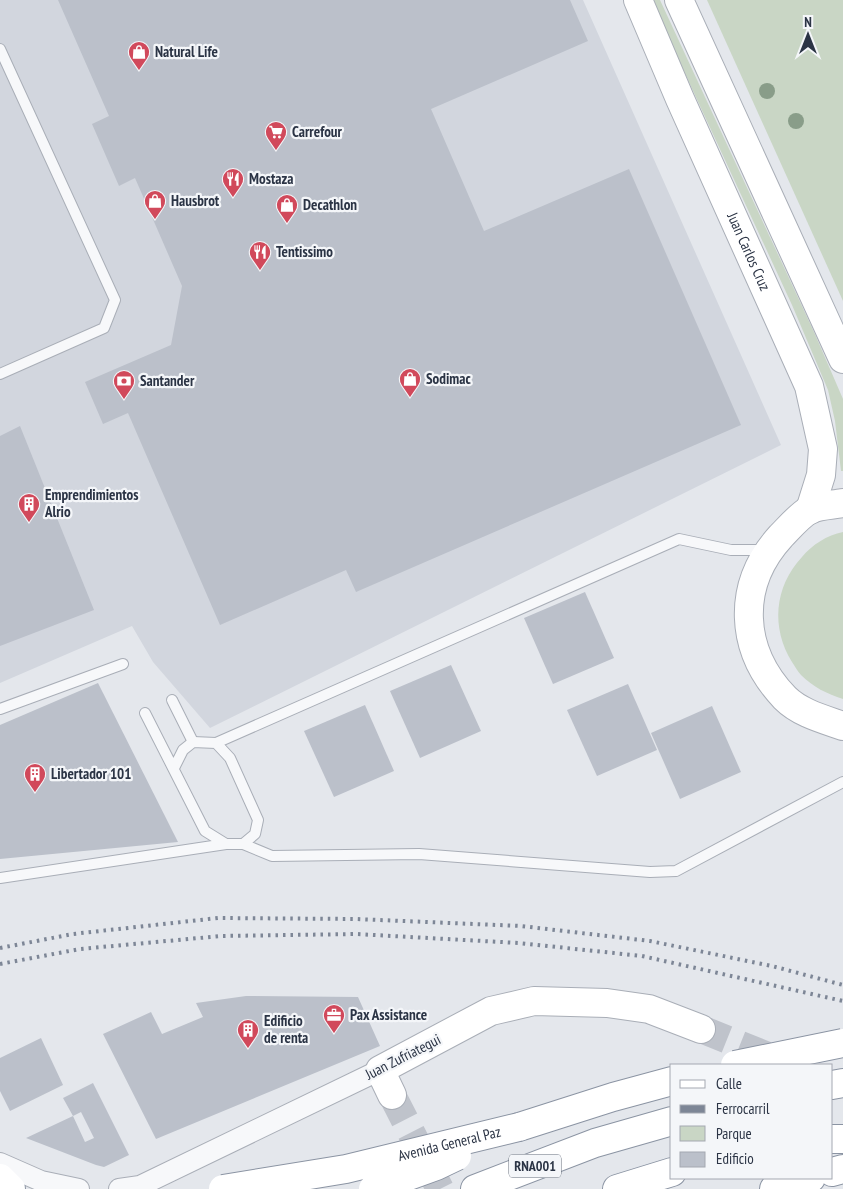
<svg xmlns="http://www.w3.org/2000/svg" width="843" height="1189" viewBox="0 0 843 1189" font-family="'PT Sans Narrow',sans-serif">
	<style>
		.built { fill: #d2d6de }
		.green { fill: #c9d6c5 }
		.building { fill: #bbc0ca; fill-rule: evenodd }
		.lines { fill: none; stroke-linecap: round; stroke-linejoin: round }
		.secondary-tunnel { stroke: #bfc3cb; stroke-width: 28; stroke-dasharray: 28 14; stroke-linecap: butt }
		.lane-casing { stroke: #a9aeb7; stroke-width: 12 }
		.street-casing { stroke: #a9aeb7; stroke-width: 22 }
		.secondary-casing { stroke: #a9aeb7; stroke-width: 30 }
		.highway-casing { stroke: #8b94a3; stroke-width: 30 }
		.lane { stroke: #f7f8fa; stroke-width: 10 }
		.street { stroke: #f7f8fa; stroke-width: 20 }
		.secondary { stroke: #fff; stroke-width: 28 }
		.highway { stroke: #fff; stroke-width: 28 }
		.rail { stroke: #7d8696; stroke-width: 4; stroke-dasharray: 2.5 5; stroke-linecap: butt }
		.highway-bridge-casing { stroke: #8b94a3; stroke-width: 30; stroke-linecap: butt }
		.highway-bridge { stroke: #fff; stroke-width: 28 }
		.tree { fill: #899d89 }
		.labels { text-anchor: middle; stroke-width: 4.5; stroke-linejoin: round; paint-order: stroke }
		.shield { fill: #f4f6f9; stroke: #676e7b; stroke-width: 1 }
		.shield-label { font-size: 14px; font-weight: bold; fill: #2b3445 }
		.poi-label { font-size: 15px; font-weight: bold; fill: #2b3445; stroke: #f4f6f9; text-anchor: start }
		.street-label { font-size: 15px; fill: #2b3445; stroke: #f4f6f9 }
	</style>
	<rect width="100%" height="100%" fill="#e4e7ec"/>
	<polygon class="built" points="0,0 583,0 781,445 210,728 153,662 132,626 0,683"/>
	<g class="green">
		<polygon points="651,0 660,0 814,332 843,399 843,471 841,471 835,421 828,390 792,305"/>
		<polygon points="707,0 843,0 843,301"/>
		<path d="M 843,532 L 843,699 C 827,694 813,687 801,675 C 797,671 795,666 792,662 C 771,628 774,587 802,557 C 812,545 827,535 843,532 Z"/>
	</g>
	<g class="building">
		<polygon points="58,0 570,0 588,41 431,109 484,231 629,169 741,425 356,592 346,570 220,625 128,413 103,424 85,382 171,345 182,286 135,178 119,186 92,124 109,116"/>
		<polygon points="20,426 94,610 0,646 0,436"/>
		<polygon points="585,592 614,658 553,684 524,618"/>
		<polygon points="451,665 481,731 420,758 390,691"/>
		<polygon points="98,683 178,842 0,859 0,725"/>
		<polygon points="628,684 657,750 597,776 567,710"/>
		<polygon points="365,705 394,771 334,797 304,731"/>
		<polygon points="712,706 741,772 680,799 651,733"/>
		<polygon points="246,996 358,997 380,1046 156,1139 103,1034 151,1012 162,1034 203,1017 196,1003"/>
		<polygon points="41,1038 63,1085 10,1111 0,1091 0,1058"/>
		<path d="M 93,1083 L 129,1155 L 104,1167 L 96,1165 L 26,1138 L 73,1116 L 63,1098 ZM 81,1112 L 94,1138 L 85,1142 L 73,1116 Z"/>
	</g>
	<g class="lines">
		<g class="secondary-tunnel">
			<polyline points="701,1029 783,1062"/>
			<polyline points="392,1095 440,1189"/>
		</g>
		<g class="lane-casing">
			<g id="lane">
				<polyline points="0,49 115,300 104,328 0,374"/>
				<polyline points="172,700 193,742"/>
				<polyline points="0,709 123,664"/>
				<polyline points="145,713 205,831 226,844 243,844 255,834 258,820 230,758 216,743 193,742 183,750 174,768"/>
				<polyline points="216,743 679,539 731,550 765,550"/>
				<polyline points="243,844 272,856 419,854 650,872 676,871 843,782"/>
				<polyline points="0,878 226,844"/>
			</g>
		</g>
		<g class="street-casing">
			<g id="street">
				<polyline points="0,1163 41,1181 79,1189"/>
				<polyline points="119,1189 140,1186 380,1070"/>
			</g>
		</g>
		<g class="secondary-casing">
			<g id="secondary">
				<path id="s1" d="M 638,0 L 680,99 L 809,386 L 823,449 L 821,475 L 810,510"/>
				<polyline points="679,0 843,359"/>
				<path d="M 843,503 C 833,505 818,505 809,510 C 799,516 789,528 781,536 C 736,585 739,650 785,698 C 800,713 823,719 843,726"/>
				<polyline points="392,1095 380,1070 491,1011 534,1001 607,1003 649,1009 701,1029"/>
			</g>
		</g>
		<g class="highway-casing">
			<g id="highway">
				<polyline points="832,1085 843,1083"/>
				<polyline points="519,1127 613,1097 672,1081"/>
				<polyline points="832,1139 843,1139"/>
				<polyline points="832,1172 843,1169"/>
				<polyline points="0,1178 11,1189"/>
				<polyline points="475,1189 595,1143 672,1121"/>
				<polyline points="617,1189 672,1172"/>
				<polyline points="774,1189 811,1178"/>
			</g>
		</g>
		<use href="#lane" class="lane"/>
		<use href="#street" class="street"/>
		<use href="#secondary" class="secondary"/>
		<use href="#highway" class="highway"/>
		<g class="rail">
			<polyline points="0,948 73,934 218,918 356,919 521,926 650,941 772,966 843,985"/>
			<polyline points="0,964 80,949 221,936 356,934 519,943 642,956 843,1001"/>
		</g>
		<g class="highway-bridge-casing">
			<g id="highway-bridge">
				<polyline points="735,1065 843,1043"/>
				<path id="s2" d="M 223,1189 L 346,1169 L 519,1127"/>
				<polyline points="373,1189 436,1166 457,1156"/>
			</g>
		</g>
		<use href="#highway-bridge" class="highway-bridge"/>
	</g>
	<g class="tree">
		<circle cx="767" cy="91" r="8"/>
		<circle cx="796" cy="121" r="8"/>
	</g>
	<defs>
		<g id="shop-pin" transform="scale(1.125)"><path d="M0 17L-7.5 6A9.5 9.5 0 1 1 7.5 6Z" fill="#d1495b" stroke="#f4f6f9"/><path d="M-5-2.5h2.3a2.7 3.5 0 0 1 5.4 0H5L5.5 6h-11ZM-1.5-2.5h3a1.5 2.3 0 0 0-3 0Z" fill="#fff"/></g>
		<g id="supermarket-pin" transform="scale(1.125)"><path d="M0 17L-7.5 6A9.5 9.5 0 1 1 7.5 6Z" fill="#d1495b" stroke="#f4f6f9"/><path d="M-6-5.5h2.5l.6 2H6L4.5 2H-2.5L-4.4-4H-6ZM-1.5 3.2a1.3 1.3 0 1 0 .1 0ZM3 3.2a1.3 1.3 0 1 0 .1 0Z" fill="#fff"/></g>
		<g id="restaurant-pin" transform="scale(1.125)"><path d="M0 17L-7.5 6A9.5 9.5 0 1 1 7.5 6Z" fill="#d1495b" stroke="#f4f6f9"/><path d="M-5-6h1v4h1v-4h1v4h1v-4h1v5L-1.5 .5V6h-2V.5L-5-1ZM5-6V6H3V1.5H1.5Q1.5-4 5-6Z" fill="#fff"/></g>
		<g id="bank-pin" transform="scale(1.125)"><path d="M0 17L-7.5 6A9.5 9.5 0 1 1 7.5 6Z" fill="#d1495b" stroke="#f4f6f9"/><path d="M-6-4H6V4H-6ZM0-2.3a2.3 2.3 0 1 0 0 4.6a2.3 2.3 0 1 0 0-4.6Z" fill="#fff"/></g>
		<g id="building-pin" transform="scale(1.125)"><path d="M0 17L-7.5 6A9.5 9.5 0 1 1 7.5 6Z" fill="#d1495b" stroke="#f4f6f9"/><path d="M-4-6H4V6H1V3H-1V6H-4ZM-2.5-4.3h1.7v1.8h-1.7ZM.8-4.3h1.7v1.8H.8ZM-2.5-1h1.7V.8h-1.7ZM.8-1h1.7V.8H.8Z" fill="#fff"/></g>
		<g id="office-pin" transform="scale(1.125)"><path d="M0 17L-7.5 6A9.5 9.5 0 1 1 7.5 6Z" fill="#d1495b" stroke="#f4f6f9"/><path d="M-6-3h4V-5.5h4V-3h4V5H-6ZM-1-4.5V-3h2v-1.5ZM-6 0V1H6V0Z" fill="#fff"/></g>
	</defs>
	<g fill-rule="evenodd">
		<use href="#shop-pin" x="139" y="52"/>
		<use href="#supermarket-pin" x="276" y="132"/>
		<use href="#restaurant-pin" x="233" y="179"/>
		<use href="#shop-pin" x="155" y="201"/>
		<use href="#shop-pin" x="287" y="205"/>
		<use href="#restaurant-pin" x="260" y="252"/>
		<use href="#shop-pin" x="410" y="379"/>
		<use href="#bank-pin" x="124" y="381"/>
		<use href="#building-pin" x="29" y="504"/>
		<use href="#building-pin" x="35" y="774"/>
		<use href="#office-pin" x="334" y="1015"/>
		<use href="#building-pin" x="248" y="1030"/>
	</g>
	<g class="labels">
		<rect class="shield" x="509" y="1154.5" width="52" height="23" rx="4"/>
		<g class="shield-label">
			<text x="535" y="1171">RNA001</text>
		</g>
		<g class="poi-label">
			<text x="155" y="57">Natural Life</text>
			<text x="292" y="137">Carrefour</text>
			<text x="249" y="184">Mostaza</text>
			<text x="171" y="206">Hausbrot</text>
			<text x="303" y="210">Decathlon</text>
			<text x="276" y="257">Tentissimo</text>
			<text x="426" y="384">Sodimac</text>
			<text x="140" y="386">Santander</text>
			<text x="45" y="500">Emprendimientos<tspan x="45" dy="17">Alrio</tspan></text>
			<text x="51" y="779">Libertador 101</text>
			<text x="350" y="1020">Pax Assistance</text>
			<text x="264" y="1026">Edificio<tspan x="264" dy="17">de renta</tspan></text>
		</g>
		<g class="street-label">
			<text dy="5" stroke="none"><textPath href="#s1" startOffset="275">Juan Carlos Cruz</textPath></text>
			<text transform="translate(403 1057) rotate(-27)" y="5">Juan Zufriategui</text>
			<text dy="5" stroke="none"><textPath href="#s2" startOffset="231">Avenida General Paz</textPath></text>
		</g>
	</g>
	<rect x="670" y="1064" width="162" height="115" fill="#f4f6f9" stroke="#a4a8b1"/>
	<rect x="680" y="1080" width="25" height="8" fill="#ffffff" stroke="#a4a8b1"/>
	<text x="716" y="1089" font-size="15" fill="#2b3445">Calle</text>
	<rect x="680" y="1105" width="25" height="8" fill="#7d8696" stroke="#a4a8b1"/>
	<text x="716" y="1114" font-size="15" fill="#2b3445">Ferrocarril</text>
	<rect x="680" y="1126" width="25" height="15" fill="#c9d6c5" stroke="#a4a8b1"/>
	<text x="716" y="1139" font-size="15" fill="#2b3445">Parque</text>
	<rect x="680" y="1152" width="25" height="15" fill="#bbc0ca" stroke="#a4a8b1"/>
	<text x="716" y="1164" font-size="15" fill="#2b3445">Edificio</text>
	<g transform="translate(808 35)" stroke="#f4f6f9" stroke-width="4" paint-order="stroke">
	<path d="M0-4L9 19L0 12L-9 19Z" fill="#2b3445"/>
	<text y="-8" font-size="14" font-weight="bold" text-anchor="middle" fill="#2b3445">N</text>
	</g>
</svg>
